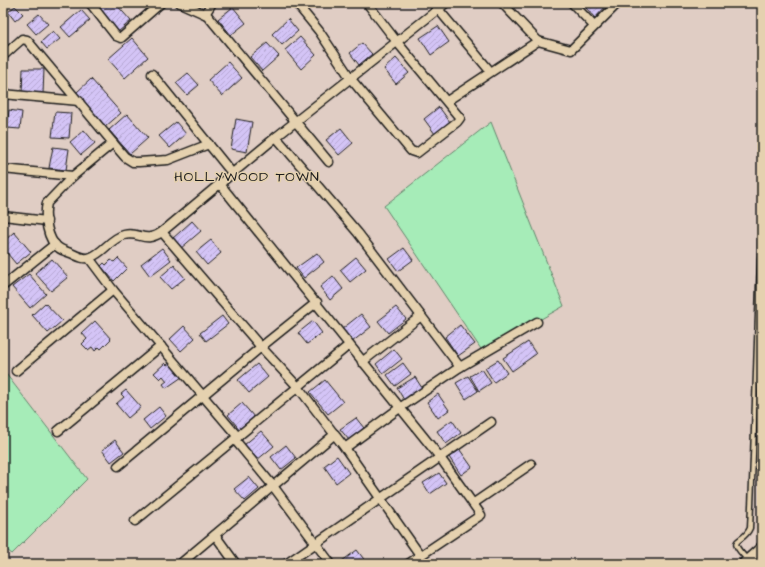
<svg xmlns="http://www.w3.org/2000/svg" width="765" height="567" viewBox="0 0 765 567" font-family="'Architects Daughter',sans-serif">
	<style>
		.green { fill: #a6ecb8; stroke: #61846a }
		.building { fill: url(#building-hatch); stroke: #1c1c1c }
		.lines { fill: none; stroke-linecap: round; stroke-linejoin: round }
		.lane-casing { stroke: #1c1c1c; stroke-width: 7 }
		.street-casing { stroke: #1c1c1c; stroke-width: 11 }
		.secondary-casing { stroke: #1c1c1c; stroke-width: 14 }
		.lane { stroke: #e5d1af; stroke-width: 4 }
		.street { stroke: #e5d1af; stroke-width: 8 }
		.secondary { stroke: #e5d1af; stroke-width: 11 }
		.labels { text-anchor: middle; stroke-width: 3; stroke-linejoin: round; paint-order: stroke }
		.neighbourhood-label { font-size: 14px; letter-spacing: 1px; fill: #1c1c1c; stroke: #e5d1af }
	</style>
	<defs>
		<pattern id="building-hatch" width="6" height="6" patternUnits="userSpaceOnUse"><rect width="6" height="6" fill="#d4c4f6"/><path d="M-1 1l2-2M0 6l6-6M5 7l2-2" fill="none" stroke="#b5a8d2"/></pattern>
	</defs>
	<rect width="100%" height="100%" fill="#e0cdc4"/>
	<filter id="ink" filterUnits="userSpaceOnUse"><feTurbulence type="fractalNoise" baseFrequency=".025" numOctaves="2"/><feDisplacementMap in="SourceGraphic" scale="8" xChannelSelector="R" yChannelSelector="G"/><feConvolveMatrix kernelMatrix="1 2 1 2 8 2 1 2 1" color-interpolation-filters="sRGB"/></filter>
	<g filter="url(#ink)">
		<g class="green">
			<polygon points="491,122 564,306 483,352 384,206"/>
			<polygon points="3,370 87,479 12,554 3,547"/>
		</g>
		<g class="building">
			<polygon points="96,3 115,3 131,21 118,32 94,5"/>
			<polygon points="591,3 607,3 608,4 595,18 586,8"/>
			<polygon points="15,6 23,14 15,21 8,12"/>
			<polygon points="233,7 246,23 231,35 218,19"/>
			<polygon points="81,10 90,20 70,37 61,27"/>
			<polygon points="39,14 48,24 36,34 27,24"/>
			<polygon points="288,19 298,31 282,45 272,34"/>
			<polygon points="438,26 449,42 431,55 420,38"/>
			<polygon points="53,31 60,39 47,49 41,42"/>
			<polygon points="300,37 316,55 301,69 285,50"/>
			<polygon points="132,38 148,57 125,78 108,59"/>
			<polygon points="267,43 279,56 262,71 250,57"/>
			<polygon points="362,43 372,54 359,65 350,53"/>
			<polygon points="396,58 409,73 396,84 384,69"/>
			<polygon points="228,62 242,78 222,96 208,80"/>
			<polygon points="23,69 44,69 43,94 22,93"/>
			<polygon points="188,73 199,85 187,95 176,83"/>
			<polygon points="91,79 121,113 105,127 76,93"/>
			<polygon points="439,107 450,122 435,134 424,119"/>
			<polygon points="9,110 22,112 20,129 7,128"/>
			<polygon points="55,112 71,113 69,138 52,137"/>
			<polygon points="127,114 148,138 130,154 109,130"/>
			<polygon points="236,119 252,122 247,152 231,149"/>
			<polygon points="176,122 186,134 170,148 159,136"/>
			<polygon points="341,128 353,143 339,155 326,140"/>
			<polygon points="84,130 95,143 81,155 70,142"/>
			<polygon points="53,147 69,149 66,170 49,168"/>
			<polygon points="192,221 201,231 180,249 172,239"/>
			<polygon points="14,232 31,252 16,264 3,248 3,242"/>
			<polygon points="211,240 221,253 207,265 196,252"/>
			<polygon points="162,248 171,260 150,276 141,264"/>
			<polygon points="404,248 413,260 398,271 389,259"/>
			<polygon points="317,253 324,262 304,278 296,268"/>
			<polygon points="356,257 366,269 350,282 340,270"/>
			<polygon points="118,258 127,268 114,281 101,266 104,263 106,265 111,260 114,262"/>
			<polygon points="52,259 68,277 51,291 35,273"/>
			<polygon points="174,265 185,278 171,289 160,277"/>
			<polygon points="29,274 46,294 30,308 12,287"/>
			<polygon points="333,276 343,289 330,300 320,287"/>
			<polygon points="45,303 62,321 48,333 32,315"/>
			<polygon points="396,307 406,319 388,333 378,321"/>
			<polygon points="361,314 371,327 352,342 342,329"/>
			<polygon points="222,316 228,324 206,341 200,333"/>
			<polygon points="95,321 111,339 101,349 99,347 95,351 92,347 88,350 82,344 87,339 82,333"/>
			<polygon points="313,321 322,333 307,344 298,333"/>
			<polygon points="460,325 475,344 458,356 445,337"/>
			<polygon points="184,326 195,338 181,351 170,339"/>
			<polygon points="528,342 536,354 512,371 503,358"/>
			<polygon points="394,349 402,359 383,374 376,364"/>
			<polygon points="498,360 507,373 494,382 485,368"/>
			<polygon points="171,362 182,377 166,388 163,384 167,381 163,376 160,379 154,373 165,363 167,365"/>
			<polygon points="403,363 411,374 395,386 387,375"/>
			<polygon points="257,364 268,377 249,393 238,380"/>
			<polygon points="482,369 491,383 479,391 470,376"/>
			<polygon points="468,376 478,391 466,399 456,383"/>
			<polygon points="415,377 422,388 404,400 397,388"/>
			<polygon points="325,380 343,402 328,414 310,392"/>
			<polygon points="126,390 141,407 128,418 116,404 124,397 121,394"/>
			<polygon points="438,394 449,410 438,418 427,402"/>
			<polygon points="242,403 255,418 240,430 228,415"/>
			<polygon points="159,407 166,416 150,429 143,420"/>
			<polygon points="356,418 364,428 349,440 340,429"/>
			<polygon points="452,420 461,433 446,444 437,431"/>
			<polygon points="261,431 274,446 257,460 244,445"/>
			<polygon points="115,440 124,452 111,462 102,450"/>
			<polygon points="286,445 296,458 281,470 271,457"/>
			<polygon points="460,450 472,467 461,475 449,457"/>
			<polygon points="337,456 349,473 336,483 324,466"/>
			<polygon points="439,473 446,483 430,494 423,483"/>
			<polygon points="249,477 259,489 245,501 234,489"/>
			<polygon points="357,550 366,562 363,564 338,564"/>
		</g>
		<g class="lines">
			<g class="lane-casing">
				<path id="lane" d="M 748,560 C 724,536 743,545 750,528 C 755,424 757,320 762,215"/>
			</g>
			<g class="street-casing">
				<g id="street">
					<polyline points="90,3 116,36 121,38 161,3"/>
					<polyline points="180,3 207,15 329,162"/>
					<polyline points="296,3 319,31 351,79 411,151 417,153 457,122 460,118 397,42 367,3"/>
					<polyline points="433,3 490,71"/>
					<polyline points="502,3 538,41"/>
					<polyline points="572,3 594,26"/>
					<polyline points="205,14 212,3"/>
					<polyline points="3,56 22,39 27,40 113,143 125,157 133,162 139,162 168,160 209,144"/>
					<polyline points="152,74 232,173"/>
					<polyline points="3,94 79,101"/>
					<polyline points="447,101 538,41 571,50 618,3"/>
					<polyline points="276,137 358,233 460,367"/>
					<path d="M 113,143 L 73,176 L 47,203 C 44,216 47,241 59,248 C 63,251 69,252 73,254 C 79,257 85,260 91,257 C 103,253 111,238 124,235 C 140,231 144,244 162,232 L 276,137 L 446,3"/>
					<polyline points="3,169 73,176"/>
					<polyline points="219,183 439,456 481,515 408,564"/>
					<polyline points="3,216 47,221"/>
					<polyline points="162,232 261,347 298,387 345,448 420,555"/>
					<polyline points="89,258 113,290 238,437"/>
					<polyline points="3,286 55,244"/>
					<polyline points="362,362 421,316"/>
					<polyline points="16,371 113,290"/>
					<polyline points="58,431 161,346"/>
					<polyline points="235,440 273,486 331,564"/>
					<polyline points="345,448 401,407 460,367 537,322"/>
					<polyline points="118,466 261,347 317,302"/>
					<polyline points="474,503 531,464"/>
					<polyline points="135,521 349,345"/>
					<polyline points="215,535 236,564"/>
					<polyline points="180,564 335,434"/>
					<polyline points="286,564 491,422"/>
				</g>
			</g>
			<g class="secondary-casing">
				<polyline id="secondary" points="744,564 762,548"/>
			</g>
			<use href="#lane" class="lane"/>
			<use href="#street" class="street"/>
			<use href="#secondary" class="secondary"/>
		</g>
	</g>
	<g class="labels">
		<g class="neighbourhood-label">
			<text x="247" y="181">HOLLYWOOD TOWN</text>
		</g>
	</g>
	<rect width="765" height="567" fill="none" stroke="#e5d1af" stroke-width="16"/>
	<rect x="8" y="8" width="749" height="551" fill="none" stroke="#1c1c1c" stroke-width="1.5" filter="url(#ink)"/>
</svg>
